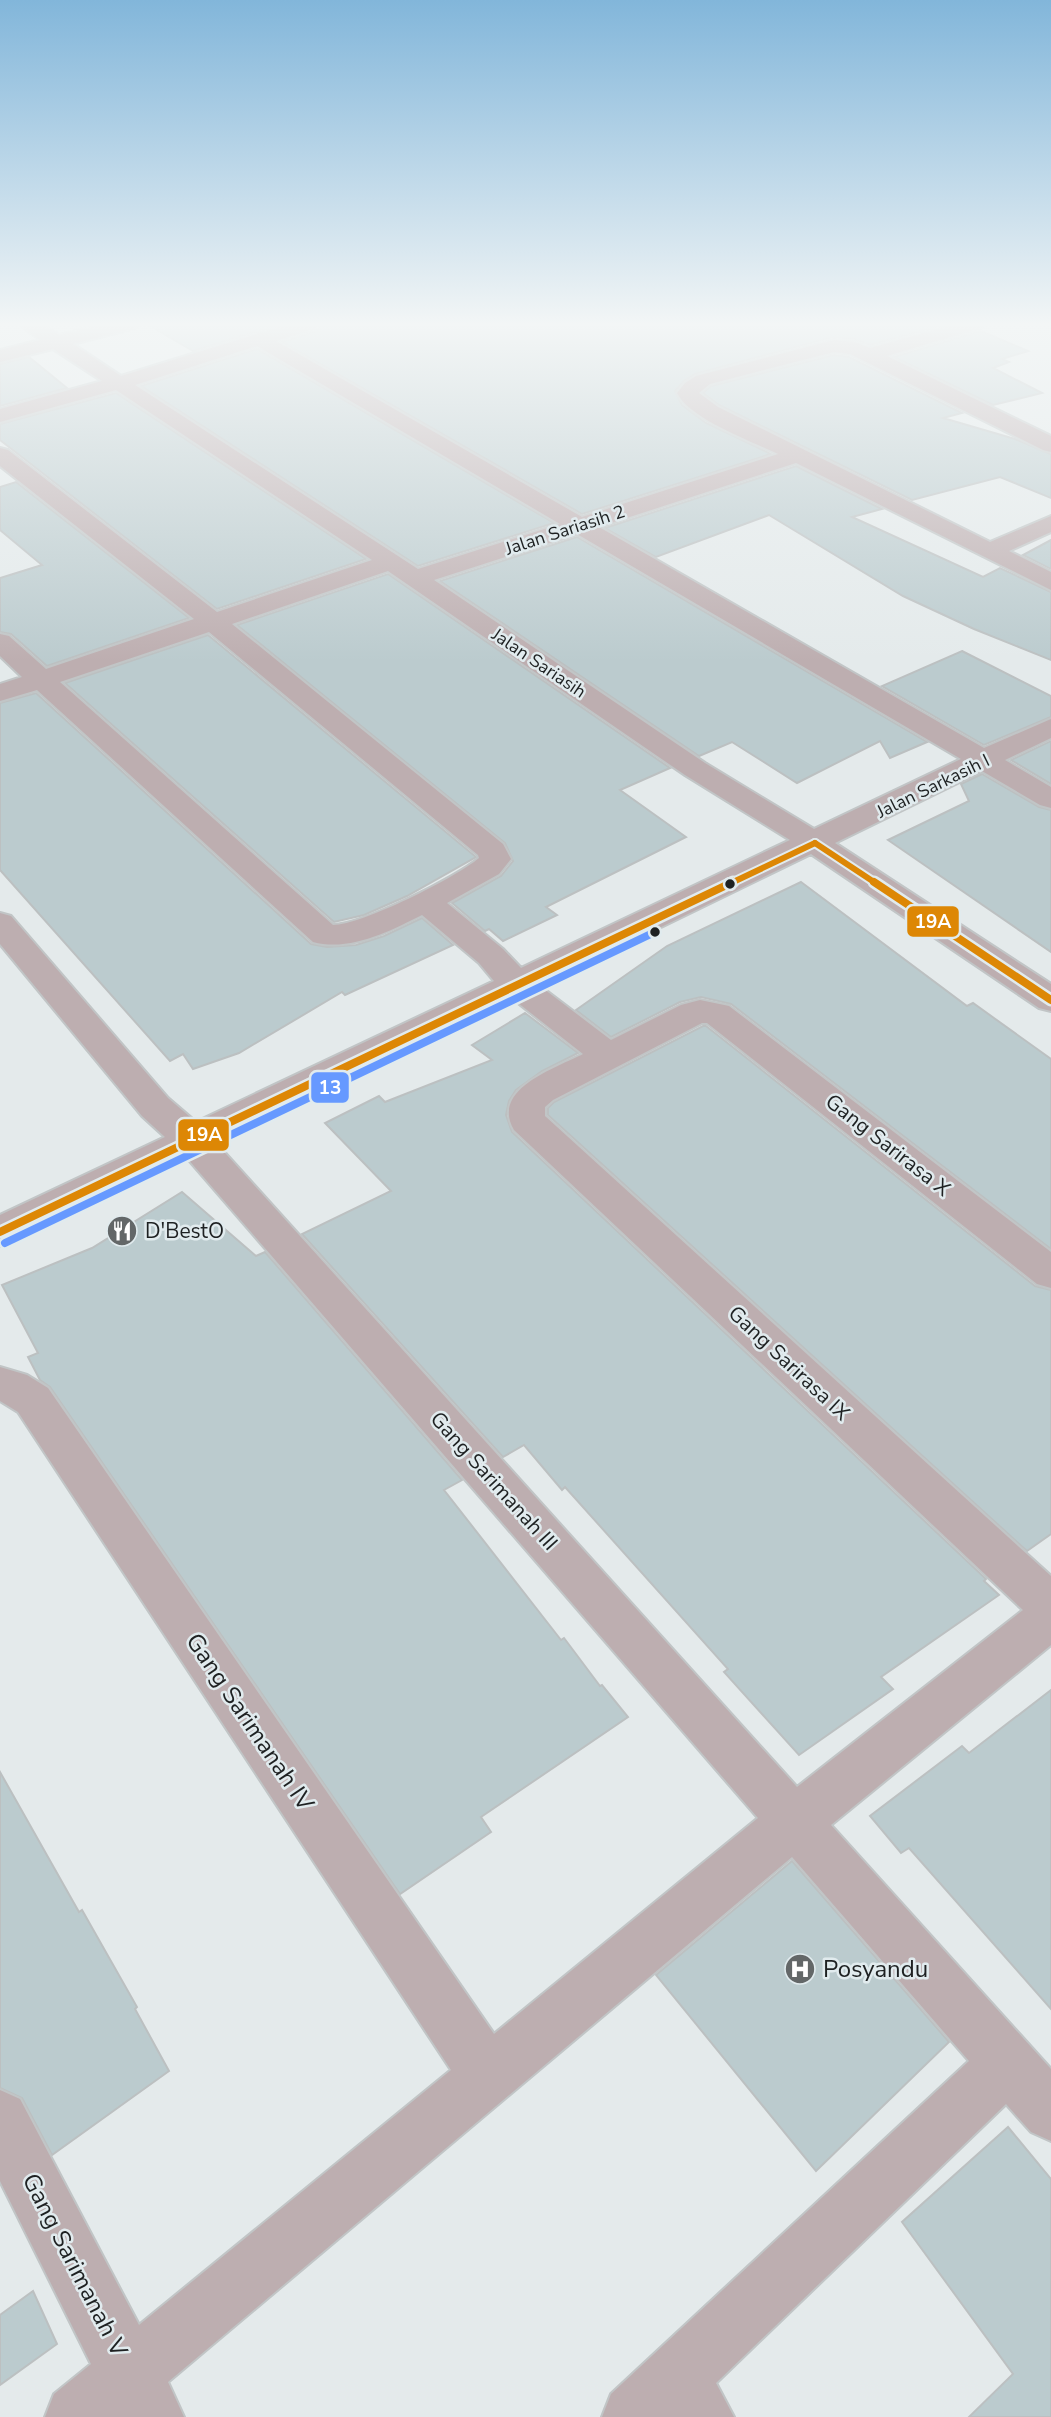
<svg xmlns="http://www.w3.org/2000/svg" width="1051" height="2417" viewBox="0 0 1051 2417" font-family="'Nunito Sans',sans-serif">
	<style>
		.building { fill: #bbcbce; stroke: #bcc0c1; stroke-width: 2 }
		.lines { fill: none; stroke-linecap: round; stroke-linejoin: round }
		.minor-casing { stroke: #c1c5c6; stroke-width: 4 }
		.minor { fill: #bdaeb0; fill-rule: evenodd }
		.bus-1-far1-casing { stroke: #e1ebee; stroke-width: 10 }
		.bus-1-casing { stroke: #e1ebee; stroke-width: 13 }
		.bus-2-casing { stroke: #e1ebee; stroke-width: 13 }
		.bus-1-far1 { stroke: #dd8705; stroke-width: 6 }
		.bus-1 { stroke: #dd8705; stroke-width: 8 }
		.bus-2 { stroke: #69f; stroke-width: 8 }
		.bus-dot { fill: #1e2122; stroke: #e1ebee; stroke-width: 2.5 }
		.labels { text-anchor: middle; stroke-width: 5; stroke-linejoin: round; paint-order: stroke }
		.far-street-label { font-size: 18px; fill: #1e2122; stroke: #e1ebee }
		.street-label { font-size: 21px; fill: #1e2122; stroke: #e1ebee }
		.poi-label { font-size: 21px; fill: #1e2122; stroke: #e1ebee; text-anchor: start }
		.near-street-label { font-size: 24px; fill: #1e2122; stroke: #e1ebee }
		.near-poi-label { font-size: 24px; fill: #1e2122; stroke: #e1ebee; text-anchor: start }
		.line-badge { stroke: #e1ebee; stroke-width: 2.5 }
		.badge-label { font-size: 19px; text-anchor: middle; font-weight: bold; fill: #fff }
	</style>
	<rect width="100%" height="100%" fill="#e4eaeb"/>
	<g class="building">
		<polygon points="147,324 281,324 193,351"/>
		<polygon points="322,324 947,324 870,345 855,339 833,337 695,374 684,381 675,391 682,405 706,423 771,454 582,514 282,342 317,331"/>
		<polygon points="981,331 1028,351 1002,359 1009,362 993,368 1042,393 993,405 894,357"/>
		<polygon points="257,349 554,523 418,566 141,386"/>
		<polygon points="834,355 849,357 962,413 943,418 1015,439 1051,454 1051,498 1000,477 912,500 719,405 703,393 711,386"/>
		<polygon points="29,357 67,388 0,406 0,364"/>
		<polygon points="116,393 366,559 217,609 0,440 0,424"/>
		<polygon points="796,466 882,509 852,517 983,577 1000,568 1051,592 1051,660 974,629 903,596 769,515 656,557 605,528"/>
		<polygon points="16,482 189,618 47,666 11,634 0,632 0,578 42,565 0,530 0,487"/>
		<polygon points="577,537 927,742 890,758 880,741 797,783 732,742 699,756 440,581"/>
		<polygon points="1051,540 1051,569 1023,555"/>
		<polygon points="388,574 670,768 620,790 686,837 546,907 557,915 503,941 489,929 485,931 452,903 501,876 513,861 505,843 237,625"/>
		<polygon points="208,635 476,857 407,896 364,915 334,922 65,683"/>
		<polygon points="962,651 1051,696 1051,717 984,745 882,686"/>
		<polygon points="36,693 311,944 327,947 356,945 384,936 422,918 453,945 345,995 342,992 239,1053 193,1069 183,1054 170,1061 0,870 0,703"/>
		<polygon points="1051,741 1051,784 1011,760"/>
		<polygon points="982,774 1039,807 1051,810 1051,952 888,840 969,801 961,784"/>
		<polygon points="801,882 967,1006 973,1003 1051,1059 1051,1249 731,1004 701,997 680,1002 611,1037 576,1010 667,946"/>
		<polygon points="525,1013 578,1053 542,1071 516,1090 509,1101 506,1115 512,1132 986,1579 984,1581 999,1595 881,1677 893,1689 799,1755 724,1672 728,1669 565,1487 562,1490 524,1445 503,1457 302,1234 391,1191 325,1123 379,1096 385,1102 492,1060 472,1045"/>
		<polygon points="703,1026 706,1026 1035,1286 1051,1290 1051,1534 1027,1551 548,1115 548,1108 554,1102"/>
		<polygon points="182,1192 256,1256 265,1252 462,1480 444,1490 561,1640 564,1638 600,1686 602,1685 628,1717 481,1817 491,1832 400,1894 50,1387 40,1380 28,1357 38,1353 2,1285 92,1248"/>
		<polygon points="1051,1690 1051,2009 909,1848 901,1853 870,1816 962,1746 969,1753"/>
		<polygon points="0,1772 79,1912 82,1910 137,2007 135,2009 169,2071 52,2155 22,2098 0,2088"/>
		<polygon points="792,1861 949,2042 816,2171 656,1975"/>
		<polygon points="1008,2127 1051,2179 1051,2417 969,2417 1013,2374 902,2222"/>
		<polygon points="33,2291 57,2344 0,2385 0,2315"/>
	</g>
	<g class="lines">
		<g class="minor-casing">
			<path id="minor" d="M 19,324 L 42,324 L 59,335 L 105,324 L 138,324 L 135,328 L 73,344 L 121,376 L 289,324 L 319,324 L 316,328 L 276,341 L 582,517 L 778,454 C 751,441 690,419 677,393 L 685,383 L 696,376 L 834,340 L 855,342 L 870,348 L 956,324 L 984,324 L 981,328 L 887,356 L 1051,436 L 1051,452 L 1043,450 L 850,354 L 834,352 L 710,384 L 699,393 L 718,407 L 990,542 L 1051,516 L 1051,532 L 1009,551 L 1051,572 L 1051,590 L 796,463 L 599,527 L 984,748 L 1051,719 L 1051,738 L 1005,760 L 1051,787 L 1051,808 L 1040,805 L 982,771 L 835,843 L 1051,984 L 1051,1011 L 1039,1008 L 811,854 L 540,986 L 611,1040 L 681,1005 L 700,1000 L 729,1006 L 1051,1252 L 1051,1288 L 1037,1284 L 707,1023 L 702,1023 L 553,1100 L 545,1107 L 545,1116 L 1051,1576 L 1051,1645 L 831,1825 L 1051,2069 L 1051,2141 L 1031,2132 L 1006,2104 L 716,2383 L 734,2417 L 602,2417 L 611,2394 L 969,2061 L 792,1857 L 168,2382 L 184,2417 L 45,2417 L 54,2394 L 91,2364 L 0,2181 L 0,2090 L 20,2099 L 139,2325 L 451,2070 L 18,1412 L 0,1401 L 0,1367 L 27,1375 L 48,1388 L 494,2034 L 758,1818 L 187,1158 L 0,1246 L 0,1215 L 165,1137 L 142,1116 L 0,944 L 0,913 L 11,916 L 168,1098 L 196,1122 L 494,981 L 479,963 L 422,915 C 390,931 350,952 313,942 L 37,690 L 0,701 L 0,684 L 22,677 L 0,656 L 0,634 L 9,636 L 46,669 L 194,619 L 0,466 L 0,448 L 8,450 L 217,612 L 372,560 L 116,390 L 0,422 L 0,409 L 102,381 L 53,349 L 0,362 L 0,350 L 40,340 ZM 257,346 L 560,524 L 418,569 L 135,385 ZM 577,534 L 961,759 L 814,829 L 705,763 L 434,580 ZM 388,571 L 685,775 L 790,840 L 521,968 L 503,949 L 447,903 L 499,874 L 511,859 L 503,844 L 232,624 ZM 209,632 L 478,855 L 479,858 C 457,877 362,925 333,925 L 60,682 ZM 513,999 L 583,1054 C 556,1068 490,1089 514,1130 L 1023,1610 L 797,1787 L 217,1144 Z"/>
		</g>
		<use href="#minor" class="minor"/>
		<g class="bus-1-far1-casing">
			<g id="bus-1-far1">
				<polyline points="815,843 877,884"/>
				<polyline points="729,884 815,843"/>
			</g>
		</g>
		<g class="bus-1-casing">
			<g id="bus-1">
				<polyline points="874,882 1051,1000"/>
				<polyline points="0,1232 733,882"/>
			</g>
		</g>
		<g class="bus-2-casing">
			<polyline id="bus-2" points="5,1243 655,932"/>
		</g>
		<use href="#bus-1-far1" class="bus-1-far1"/>
		<use href="#bus-1" class="bus-1"/>
		<use href="#bus-2" class="bus-2"/>
	</g>
	<linearGradient id="sky" x2="0" y2="1"><stop stop-color="#82b6da"/><stop offset="0.49" stop-color="#f3f6f6"/><stop offset="1" stop-color="#f3f6f6" stop-opacity="0"/></linearGradient>
	<rect width="1051" height="662" fill="url(#sky)"/>
	<defs>
		<g id="restaurant-disc" transform="scale(1.575)"><circle r="9.5" fill="#636768" stroke="#e1ebee"/><path d="M-5-6h1v4h1v-4h1v4h1v-4h1v5L-1.5 .5V6h-2V.5L-5-1ZM5-6V6H3V1.5H1.5Q1.5-4 5-6Z" fill="#fff"/></g>
		<g id="hospital-disc" transform="scale(1.575)"><circle r="9.5" fill="#636768" stroke="#e1ebee"/><path d="M-5-5h3v3.5h4V-5h3V5h-3V1.5h-4V5h-3Z" fill="#fff"/></g>
	</defs>
	<g fill-rule="evenodd">
		<use href="#restaurant-disc" x="122" y="1231"/>
		<use href="#hospital-disc" x="800" y="1969"/>
	</g>
	<g class="bus-dot">
		<circle cx="730" cy="884" r="6"/>
		<circle cx="655" cy="932" r="6"/>
	</g>
	<g class="labels">
		<g class="far-street-label">
			<text transform="translate(565 530) rotate(-18)" y="6">Jalan Sariasih 2</text>
			<text transform="translate(539 663) rotate(34)" y="6">Jalan Sariasih</text>
			<text transform="translate(933 786) rotate(-26)" y="6">Jalan Sarkasih I</text>
		</g>
		<g class="street-label">
			<text transform="translate(888 1145) rotate(38)" y="7">Gang Sarirasa X</text>
			<text transform="translate(789 1363) rotate(43)" y="7">Gang Sarirasa IX</text>
			<text transform="translate(494 1481) rotate(48)" y="7">Gang Sarimanah III</text>
		</g>
		<g class="poi-label">
			<text x="145" y="1238">D'BestO</text>
		</g>
		<g class="near-street-label">
			<text transform="translate(250 1722) rotate(56)" y="8">Gang Sarimanah IV</text>
			<text transform="translate(75 2265) rotate(63)" y="8">Gang Sarimanah V</text>
		</g>
		<g class="near-poi-label">
			<text x="823" y="1977">Posyandu</text>
		</g>
	</g>
	<g class="line-badge">
		<rect x="906" y="905" width="54" height="33" rx="7" fill="#dd8705"/>
		<rect x="310" y="1071" width="40" height="33" rx="7" fill="#69f"/>
		<rect x="177" y="1118" width="53" height="34" rx="7" fill="#dd8705"/>
	</g>
	<g class="badge-label">
		<text x="933" y="928">19A</text>
		<text x="330" y="1094">13</text>
		<text x="204" y="1141">19A</text>
	</g>
</svg>
